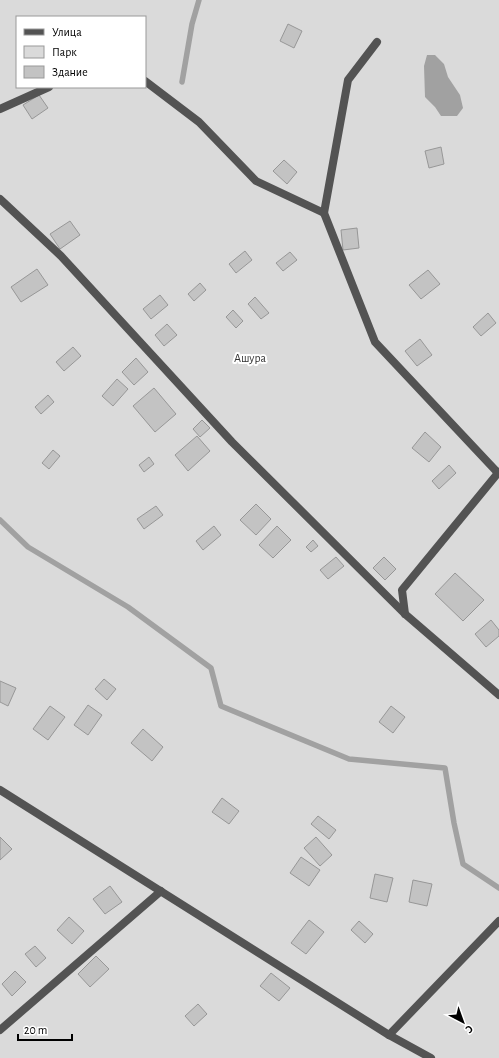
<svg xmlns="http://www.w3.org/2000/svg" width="499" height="1058" viewBox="0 0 499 1058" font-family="'Alegreya Sans',sans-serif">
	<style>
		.green { fill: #dadada; fill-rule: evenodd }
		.water { fill: #a1a1a1 }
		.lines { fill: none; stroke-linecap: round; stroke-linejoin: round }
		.stream { stroke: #a1a1a1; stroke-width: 5.5 }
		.building { fill: #c3c3c3; stroke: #979797 }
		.lane { stroke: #535353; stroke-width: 8 }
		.street { stroke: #535353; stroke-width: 8 }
		.labels { text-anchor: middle; stroke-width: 4; stroke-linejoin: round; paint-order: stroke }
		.park-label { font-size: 12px; fill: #313131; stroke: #fff }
	</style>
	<rect width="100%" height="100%" fill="#fff"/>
	<path class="green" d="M 0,0 L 499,0 L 499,1058 L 0,1058 ZM 17,17 L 145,17 L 145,87 L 17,87 Z"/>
	<polygon class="water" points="427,55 435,55 444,64 448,77 460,95 463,108 457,116 441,116 435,107 425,97 424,66"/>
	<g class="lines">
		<g class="stream">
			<polyline points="182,82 192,24 199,0"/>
			<polyline points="0,520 28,547 128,607 211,668 221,706 349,759 445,768 454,823 463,864 499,888"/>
		</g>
	</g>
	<g class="building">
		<polygon points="288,24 302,31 294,48 280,41"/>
		<polygon points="39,95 48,108 32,119 23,105"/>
		<polygon points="441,147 444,164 429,168 425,151"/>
		<polygon points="284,160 297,172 287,184 273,171"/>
		<polygon points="70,221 80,235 60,249 50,234"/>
		<polygon points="357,228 359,248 343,250 341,230"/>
		<polygon points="245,251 252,260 236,273 229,264"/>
		<polygon points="290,252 297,260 283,271 276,263"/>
		<polygon points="37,269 48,285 21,302 11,287"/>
		<polygon points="428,270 440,284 421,299 409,285"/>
		<polygon points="200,283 206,290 194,301 188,294"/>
		<polygon points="160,295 168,305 151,319 143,309"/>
		<polygon points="255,297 269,313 261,319 248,304"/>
		<polygon points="233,310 243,321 236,328 226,317"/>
		<polygon points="488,313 496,323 481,336 473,327"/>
		<polygon points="167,324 177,335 164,346 155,335"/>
		<polygon points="420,339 432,355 417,366 405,351"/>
		<polygon points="73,347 81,356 64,371 56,362"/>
		<polygon points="136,358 148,372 134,385 122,372"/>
		<polygon points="117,379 128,389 113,406 102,396"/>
		<polygon points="154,388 176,414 155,432 133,406"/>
		<polygon points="48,395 54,402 41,414 35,407"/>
		<polygon points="202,420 210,428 200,437 193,429"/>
		<polygon points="425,432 441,447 429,462 412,448"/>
		<polygon points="197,436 210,451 188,471 175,455"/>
		<polygon points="53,450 60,456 49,469 42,463"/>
		<polygon points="149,457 154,464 144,472 139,465"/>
		<polygon points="449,465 456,473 439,489 432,481"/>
		<polygon points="256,504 271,519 256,535 240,520"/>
		<polygon points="156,506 163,515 144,529 137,519"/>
		<polygon points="214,526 221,535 203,550 196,541"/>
		<polygon points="277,526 291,540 273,558 259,545"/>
		<polygon points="313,540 318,546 311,552 306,547"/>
		<polygon points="336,557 344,566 328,579 320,570"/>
		<polygon points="384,557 396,569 385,580 373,568"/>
		<polygon points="455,573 484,600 463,621 435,594"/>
		<polygon points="491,620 499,630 499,636 486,647 475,634"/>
		<polygon points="104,679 116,689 107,700 95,689"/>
		<polygon points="0,681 16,688 8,706 0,702"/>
		<polygon points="88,705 102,715 88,735 74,725"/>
		<polygon points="50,706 65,717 48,740 33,729"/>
		<polygon points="391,706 405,717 393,733 379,722"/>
		<polygon points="143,729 163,747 152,761 131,743"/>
		<polygon points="222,798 239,811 229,824 212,812"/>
		<polygon points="318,816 336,830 329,839 311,824"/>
		<polygon points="0,837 12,849 0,860"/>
		<polygon points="316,837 332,855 320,866 304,848"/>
		<polygon points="301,857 320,870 309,886 290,873"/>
		<polygon points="375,874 393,878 387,902 370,898"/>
		<polygon points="413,880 432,884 427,906 409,902"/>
		<polygon points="110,886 122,902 105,914 93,899"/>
		<polygon points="69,917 84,931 72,944 57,930"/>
		<polygon points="309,920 324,932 306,954 291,943"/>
		<polygon points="359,921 373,934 365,943 351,930"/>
		<polygon points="35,946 46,958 36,967 25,954"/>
		<polygon points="96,956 109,969 90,987 78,974"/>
		<polygon points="15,971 26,982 12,996 2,984"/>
		<polygon points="271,973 290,988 279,1001 260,986"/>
		<polygon points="198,1004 207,1014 194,1026 185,1016"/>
	</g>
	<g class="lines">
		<g class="lane">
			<polyline points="145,81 199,122 256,181 324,213 348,80 377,42"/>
			<polyline points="0,109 49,87"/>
			<polyline points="0,199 61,256 232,442 405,614 499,695"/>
			<polyline points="324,213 375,342 498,473 499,472"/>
			<polyline points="405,614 402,590 498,473"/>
			<polyline points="0,1030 161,891"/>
			<polyline points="389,1035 499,921"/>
		</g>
		<polyline class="street" points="0,790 389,1035 431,1058"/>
	</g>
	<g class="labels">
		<g class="park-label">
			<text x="250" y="362">Ашура</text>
		</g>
	</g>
	<rect x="16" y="16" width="130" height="72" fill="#ffffff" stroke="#999999"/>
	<rect x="24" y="29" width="20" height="6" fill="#535353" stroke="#999999"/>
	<text x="52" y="36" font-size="12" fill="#000000">Улица</text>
	<rect x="24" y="46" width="20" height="12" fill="#dadada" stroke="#999999"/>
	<text x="52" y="56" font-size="12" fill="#000000">Парк</text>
	<rect x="24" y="66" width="20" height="12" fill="#c3c3c3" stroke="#999999"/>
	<text x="52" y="76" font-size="12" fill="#000000">Здание</text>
	<g transform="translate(463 1022) rotate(139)" stroke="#ffffff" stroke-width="3" paint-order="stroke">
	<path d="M0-3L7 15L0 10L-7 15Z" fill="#000000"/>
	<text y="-6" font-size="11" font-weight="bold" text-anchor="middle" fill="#000000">С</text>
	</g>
	<path d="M18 1034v6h54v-6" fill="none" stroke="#000000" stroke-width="2"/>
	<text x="24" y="1034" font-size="12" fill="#000000" stroke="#ffffff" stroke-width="3" paint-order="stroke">20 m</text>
</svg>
